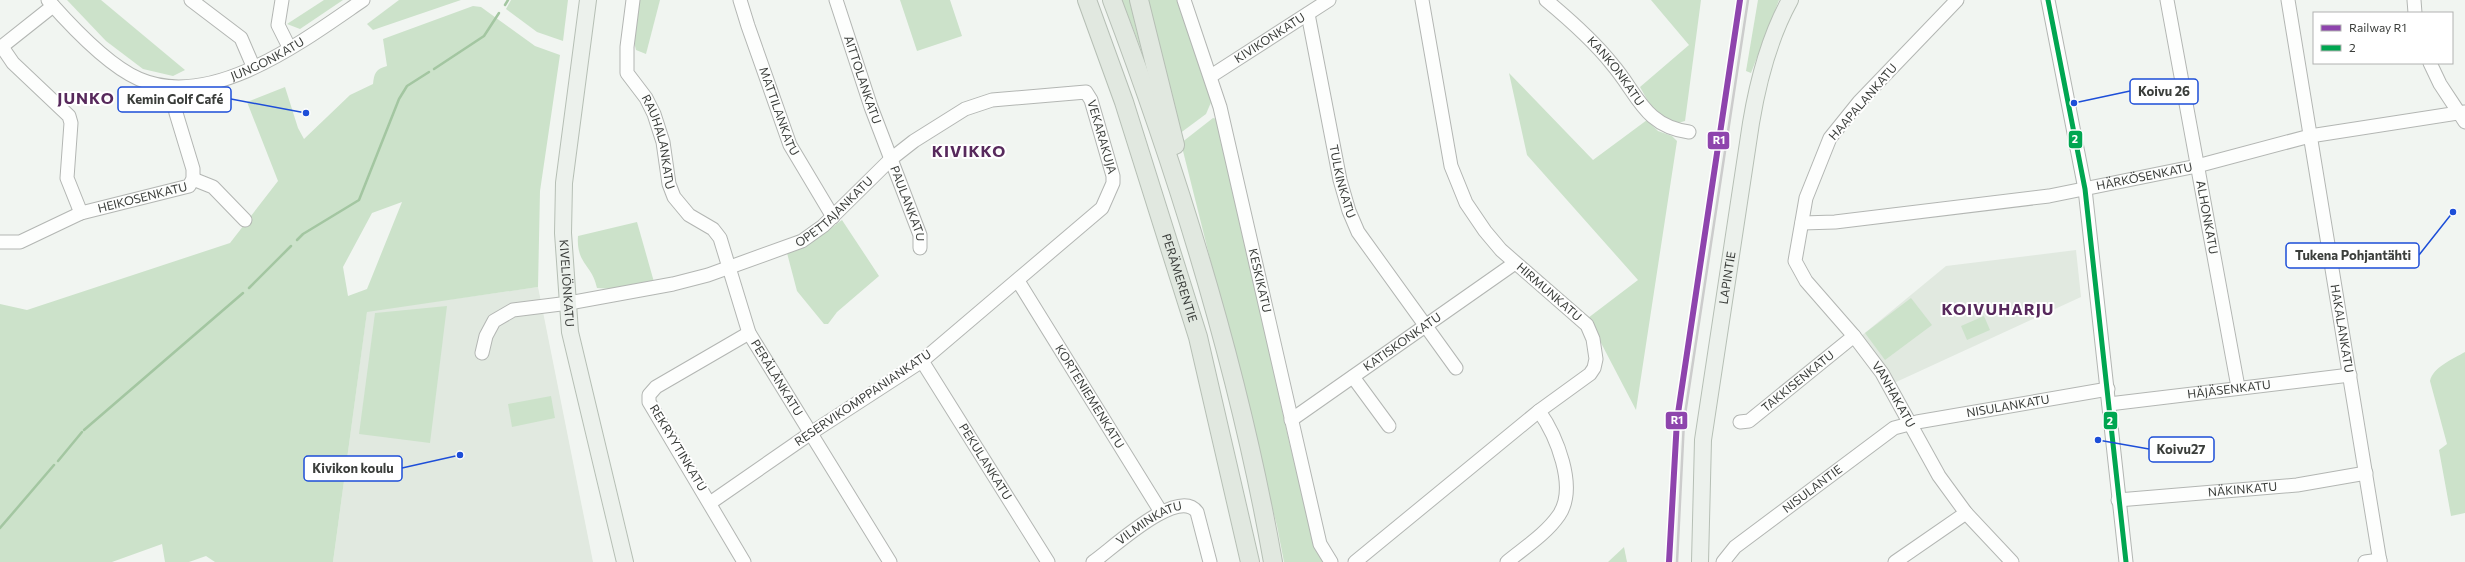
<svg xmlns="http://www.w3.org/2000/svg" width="2465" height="562" viewBox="0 0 2465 562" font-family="Commissioner,sans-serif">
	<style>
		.built { fill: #e1e9e0 }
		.green { fill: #cce2ca; fill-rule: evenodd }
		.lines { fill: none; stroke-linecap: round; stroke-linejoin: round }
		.stream { stroke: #a3c6a1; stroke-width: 2.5 }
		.minor-casing { stroke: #b3b6b3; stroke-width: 15 }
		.major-casing { stroke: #b6bfb5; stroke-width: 18 }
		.highway-casing { stroke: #b6bfb5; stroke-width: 20 }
		.minor { stroke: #fdfefd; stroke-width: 13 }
		.major { stroke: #ecf1ec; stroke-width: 16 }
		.highway { stroke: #e1e8e0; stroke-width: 18 }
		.rail { stroke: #ccc; stroke-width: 2.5 }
		.bus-1-casing { stroke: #fff; stroke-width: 8 }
		.bus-1 { stroke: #00a651; stroke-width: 5 }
		.rail-1-casing { stroke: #fff; stroke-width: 9 }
		.rail-1 { stroke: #8e44ad; stroke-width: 6 }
		.labels { text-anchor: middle; stroke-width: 4; stroke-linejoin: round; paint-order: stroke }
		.street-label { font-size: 12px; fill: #3b3e3b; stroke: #fff }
		.district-label { font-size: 16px; font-weight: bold; letter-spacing: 1px; fill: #57295c; stroke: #fff }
		.leader { fill: none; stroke: #1d4ed8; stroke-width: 1.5 }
		.callout-dot { fill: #1d4ed8; stroke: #fff; stroke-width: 1.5 }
		.callout { fill: #fff; stroke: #1d4ed8; stroke-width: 1.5 }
		.callout-label { font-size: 13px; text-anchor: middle; font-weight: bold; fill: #3b3e3b }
		.line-badge { stroke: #fff; stroke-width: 1.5 }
		.badge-label { font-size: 11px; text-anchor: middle; font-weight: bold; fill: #fff }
	</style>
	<rect width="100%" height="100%" fill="#f1f5f1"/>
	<g class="built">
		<polygon points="2076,250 2081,297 1894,383 1860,337 1946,266"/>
		<polygon points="538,287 593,562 333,562 367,311"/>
	</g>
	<g class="green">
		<polygon points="67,0 101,0 185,70 173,76 143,69 106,41"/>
		<polygon points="324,0 343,0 300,29 287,24"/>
		<polygon points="399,0 461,0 373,30 367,24"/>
		<polygon points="511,0 568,0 563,41 537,32 506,9"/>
		<polygon points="638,0 660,0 646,54 636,50 633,38"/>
		<polygon points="900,0 950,0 962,36 917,51"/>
		<polygon points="1122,0 1134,0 1146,62"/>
		<polygon points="1147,0 1178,0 1212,100 1206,114 1179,134"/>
		<polygon points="1651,0 1701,0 1685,121 1678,123 1655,114 1640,87 1689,45"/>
		<polygon points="1758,0 1779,0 1751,73 1746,71"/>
		<path d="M 473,6 L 481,7 L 535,46 L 560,55 L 540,191 L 538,287 L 367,312 L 333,562 L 215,562 L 206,556 L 189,562 L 165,562 L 162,544 L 112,562 L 0,562 L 0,304 L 27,310 L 230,243 L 278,181 L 247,102 L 285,87 L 298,128 L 304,139 L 350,95 L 373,84 C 374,73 376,69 387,66 L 383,39 ZM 402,202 L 367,289 L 348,296 L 343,267 L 372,213 Z"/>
		<polygon points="1509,73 1593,160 1647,120 1658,131 1672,136 1677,141 1636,410 1588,318 1638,280 1527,155"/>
		<polygon points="1213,118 1217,119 1289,441 1316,551 1324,562 1284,562 1277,526 1181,143"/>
		<polygon points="842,220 879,276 837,312 828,324 824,324 797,291 787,253 810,243"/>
		<path d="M 637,222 L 654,282 L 613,289 L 597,288 C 592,264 576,264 578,236 Z"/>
		<polygon points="1911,298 1932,325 1885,360 1865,333"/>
		<polygon points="447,306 430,443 359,434 375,313"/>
		<polygon points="1984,316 1990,330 1967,340 1961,326"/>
		<path d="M 2465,352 L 2465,513 L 2451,516 L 2439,450 L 2447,444 L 2430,381 C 2433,367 2453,359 2465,352 Z"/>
		<polygon points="551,396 555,418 512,427 508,404"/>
		<polygon points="1624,547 1627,562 1608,562"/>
	</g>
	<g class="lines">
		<g class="stream">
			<polyline points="505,5 508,0"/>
			<polyline points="434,69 484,36 499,13"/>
			<polyline points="297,240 303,234 359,200 399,99 407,86 429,72"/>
			<polyline points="249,288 291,246"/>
			<polyline points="84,430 243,293"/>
			<polyline points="58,461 82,432"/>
			<polyline points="0,528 54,465"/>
		</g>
		<g class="minor-casing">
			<g id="minor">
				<path id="s1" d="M 48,0 C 70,25 109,66 139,79 C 212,111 306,39 363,0"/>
				<polyline points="191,0 241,38 253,66"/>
				<polyline points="282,0 278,25 289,47"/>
				<path id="s2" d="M 633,0 L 627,47 L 627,73 L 646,98 L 654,114 L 663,142 L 669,184 L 674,197 L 689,215 L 713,229 L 720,238 L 749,333 L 890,562"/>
				<path id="s3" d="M 740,0 L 748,26 L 790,145 L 833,217"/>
				<path id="s4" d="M 836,0 L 871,107 L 920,235 L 920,248"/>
				<path id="s5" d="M 1184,0 L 1220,107 L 1320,544 L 1331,562"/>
				<path id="s6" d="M 1546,0 C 1570,20 1593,40 1612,64 C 1638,94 1644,126 1689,132"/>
				<path id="s7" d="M 1957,0 L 1859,102 L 1830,138 L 1806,198 L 1795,261 L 1806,281 L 1854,336 L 1882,373 L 1939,476 L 1966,513 L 2012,562"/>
				<polyline points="2048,0 2085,189 2126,562"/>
				<path id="s8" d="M 2167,0 L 2238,387"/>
				<path id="s9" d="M 2288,0 L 2380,562"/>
				<polyline points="2414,0 2415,13"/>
				<path id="s10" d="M 1308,14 L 1340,180 L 1349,211 L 1358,232 L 1456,368"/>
				<polyline points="2,47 13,63 69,116 71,123 67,178 81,213"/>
				<polyline points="0,48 53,6"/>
				<polyline points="2430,63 2440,84 2465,122"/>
				<path id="s11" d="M 1211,76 L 1329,0"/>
				<polyline points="193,179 213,187 245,220"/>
				<path id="s12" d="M 1802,223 L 1835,222 L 2049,196 L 2197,166 L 2310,136 L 2465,112"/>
				<path id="s13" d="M 0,242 L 20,242 L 81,213 L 189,186 L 193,179 L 193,169 L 176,113 L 171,87"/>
				<path id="s14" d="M 1018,281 L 1161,512"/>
				<path id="s15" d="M 482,353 L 486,336 L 494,321 L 513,310 L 569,303 L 673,284 L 708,275 L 802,241 L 823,226 L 891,159 L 914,141 L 965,109 L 992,100 L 1086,92 L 1091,100 L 1113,176 L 1113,183 L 1102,208 L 922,361 L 811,433 L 710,503"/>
				<path id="s16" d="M 922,361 L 1048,562"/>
				<polyline points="1353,377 1389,426"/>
				<path id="s17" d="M 2109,404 L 2350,375"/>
				<path id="s18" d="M 1291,420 L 1515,263"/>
				<path id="s19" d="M 1740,422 L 1749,421 L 1854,336"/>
				<path id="s20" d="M 2118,500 L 2297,485 L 2366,473"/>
				<polyline points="744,562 649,402 649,395 656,387 749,333"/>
				<path id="s21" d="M 1093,562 C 1112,549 1178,486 1197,512 L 1210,562"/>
				<polyline points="1355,562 1539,411 1590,374 1594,368 1596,359 1593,339 1587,325 1501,250 1485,231 1466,203 1451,166 1422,0"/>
				<path d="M 1507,562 C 1524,548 1546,534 1559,515 C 1578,487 1556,435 1539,411"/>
				<path id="s22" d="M 1723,562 L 1735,547 L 1894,428 L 1917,422 L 2108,389"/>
				<polyline points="1895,562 1966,513"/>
				<polyline points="2365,562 2380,560"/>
			</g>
		</g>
		<g class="major-casing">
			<g id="major">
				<path id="s23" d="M 588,0 L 564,183 L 563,233 L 570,332 L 625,562"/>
				<path id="s24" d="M 1700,562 L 1703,440 L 1751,123 C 1758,81 1769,38 1790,0"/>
			</g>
		</g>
		<g class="highway-casing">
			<g id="highway">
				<path id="s25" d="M 1087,0 L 1124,102 L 1198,337 L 1250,562"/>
				<path d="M 1112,0 C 1181,182 1239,370 1273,562"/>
				<polyline points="1139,0 1175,145"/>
			</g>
		</g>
		<use href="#minor" class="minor"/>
		<use href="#major" class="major"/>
		<use href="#highway" class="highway"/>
		<polyline class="rail" points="1677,562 1684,421 1748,0"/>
		<g class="bus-1-casing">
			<polyline id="bus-1" points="2048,0 2085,189 2126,562"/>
		</g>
		<use href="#bus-1" class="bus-1"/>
		<g class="rail-1-casing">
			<polyline id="rail-1" points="1669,562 1677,420 1740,0"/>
		</g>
		<use href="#rail-1" class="rail-1"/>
	</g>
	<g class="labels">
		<g class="street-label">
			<text dy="4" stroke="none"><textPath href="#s11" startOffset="70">KIVIKONKATU</textPath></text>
			<text dy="4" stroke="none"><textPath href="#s1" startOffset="256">JUNGONKATU</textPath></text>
			<text dy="4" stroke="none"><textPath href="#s6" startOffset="100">KANKONKATU</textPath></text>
			<text dy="4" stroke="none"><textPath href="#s4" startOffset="84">AITTOLANKATU</textPath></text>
			<text transform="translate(1863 102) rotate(-49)" y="4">HAAPALANKATU</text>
			<text dy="4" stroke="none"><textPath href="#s3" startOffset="118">MATTILANKATU</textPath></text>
			<text dy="4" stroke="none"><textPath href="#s15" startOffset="736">VEKARAKUJA</textPath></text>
			<text dy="4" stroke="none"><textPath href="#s2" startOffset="151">RAUHALANKATU</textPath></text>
			<text dy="4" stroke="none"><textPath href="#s12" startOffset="346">HÄRKÖSENKATU</textPath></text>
			<text dy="4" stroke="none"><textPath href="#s10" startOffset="171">TULKINKATU</textPath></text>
			<text dy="4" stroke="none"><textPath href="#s13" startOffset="151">HEIKOSENKATU</textPath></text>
			<text dy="4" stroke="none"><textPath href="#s4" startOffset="216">PAULANKATU</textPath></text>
			<text dy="4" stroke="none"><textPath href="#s15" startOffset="398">OPETTAJANKATU</textPath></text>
			<text dy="4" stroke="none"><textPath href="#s8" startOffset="221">ALHONKATU</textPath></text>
			<text dy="4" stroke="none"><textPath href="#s25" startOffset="293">PERÄMERENTIE</textPath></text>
			<text dy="4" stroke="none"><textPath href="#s24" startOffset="286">LAPINTIE</textPath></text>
			<text dy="4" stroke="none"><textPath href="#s5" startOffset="291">KESKIKATU</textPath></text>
			<text dy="4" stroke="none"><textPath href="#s23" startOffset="285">KIVELIÖNKATU</textPath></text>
			<text transform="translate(1549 292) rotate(41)" y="4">HIRMUNKATU</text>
			<text dy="4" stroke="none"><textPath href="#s9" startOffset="333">HAKALANKATU</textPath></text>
			<text dy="4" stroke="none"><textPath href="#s18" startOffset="136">KATISKONKATU</textPath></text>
			<text dy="4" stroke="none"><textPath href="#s2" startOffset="423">PERÄLÄNKATU</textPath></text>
			<text dy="4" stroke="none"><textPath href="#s19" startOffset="72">TAKKISENKATU</textPath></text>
			<text dy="4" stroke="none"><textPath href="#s17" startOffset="121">HÄJÄSENKATU</textPath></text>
			<text dy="4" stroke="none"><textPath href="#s14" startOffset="136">KORTENIEMENKATU</textPath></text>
			<text dy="4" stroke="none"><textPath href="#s7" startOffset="483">VANHAKATU</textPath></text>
			<text transform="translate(863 398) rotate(-34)" y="4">RESERVIKOMPPANIANKATU</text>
			<text dy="4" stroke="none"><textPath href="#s22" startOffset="334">NISULANKATU</textPath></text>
			<text transform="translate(678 448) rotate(59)" y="4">REKRYYTINKATU</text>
			<text dy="4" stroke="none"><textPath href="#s16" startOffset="119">PEKULANKATU</textPath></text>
			<text dy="4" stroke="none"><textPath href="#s22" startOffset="116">NISULANTIE</textPath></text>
			<text dy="4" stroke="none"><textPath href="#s20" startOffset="125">NÄKINKATU</textPath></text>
			<text dy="4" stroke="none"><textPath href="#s21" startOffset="69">VILMINKATU</textPath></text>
		</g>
		<g class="district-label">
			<text x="86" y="104">JUNKO</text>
			<text x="969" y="157">KIVIKKO</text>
			<text x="1998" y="315">KOIVUHARJU</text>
		</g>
	</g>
	<path class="leader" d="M2074 103L2130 91M306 113L231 99M2453 212L2419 255M2098 440L2149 449M460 455L402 468"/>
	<g class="callout-dot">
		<circle cx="2074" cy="103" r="4"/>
		<circle cx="306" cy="113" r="4"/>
		<circle cx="2453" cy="212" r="4"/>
		<circle cx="2098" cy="440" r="4"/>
		<circle cx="460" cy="455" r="4"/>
	</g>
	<g class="callout">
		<rect x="2130" y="79" width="68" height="25" rx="4"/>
		<rect x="118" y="87" width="113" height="25" rx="4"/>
		<rect x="2286" y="243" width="133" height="25" rx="4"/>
		<rect x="2149" y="437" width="65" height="25" rx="4"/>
		<rect x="304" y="456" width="98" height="25" rx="4"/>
	</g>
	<g class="callout-label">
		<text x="2164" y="96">Koivu 26</text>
		<text x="175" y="104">Kemin Golf Café</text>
		<text x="2353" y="260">Tukena Pohjantähti</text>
		<text x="2181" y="454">Koivu27</text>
		<text x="353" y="473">Kivikon koulu</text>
	</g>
	<g class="line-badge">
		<rect x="2068" y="130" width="15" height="19" rx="4" fill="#00a651"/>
		<rect x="1707" y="131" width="23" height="19" rx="4" fill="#8e44ad"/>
		<rect x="1665" y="411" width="23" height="19" rx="4" fill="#8e44ad"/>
		<rect x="2103" y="411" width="15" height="19" rx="4" fill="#00a651"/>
	</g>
	<g class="badge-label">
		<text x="2075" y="143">2</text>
		<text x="1719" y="144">R1</text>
		<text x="1677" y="424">R1</text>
		<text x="2110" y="425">2</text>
	</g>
	<rect x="2313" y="12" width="140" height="52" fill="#ffffff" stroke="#b1b2b1"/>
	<rect x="2321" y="25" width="20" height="6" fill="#8e44ad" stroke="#b1b2b1"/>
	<text x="2349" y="32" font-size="12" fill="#3b3e3b">Railway R1</text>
	<rect x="2321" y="45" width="20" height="6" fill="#00a651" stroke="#b1b2b1"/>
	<text x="2349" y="52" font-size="12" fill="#3b3e3b">2</text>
</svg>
